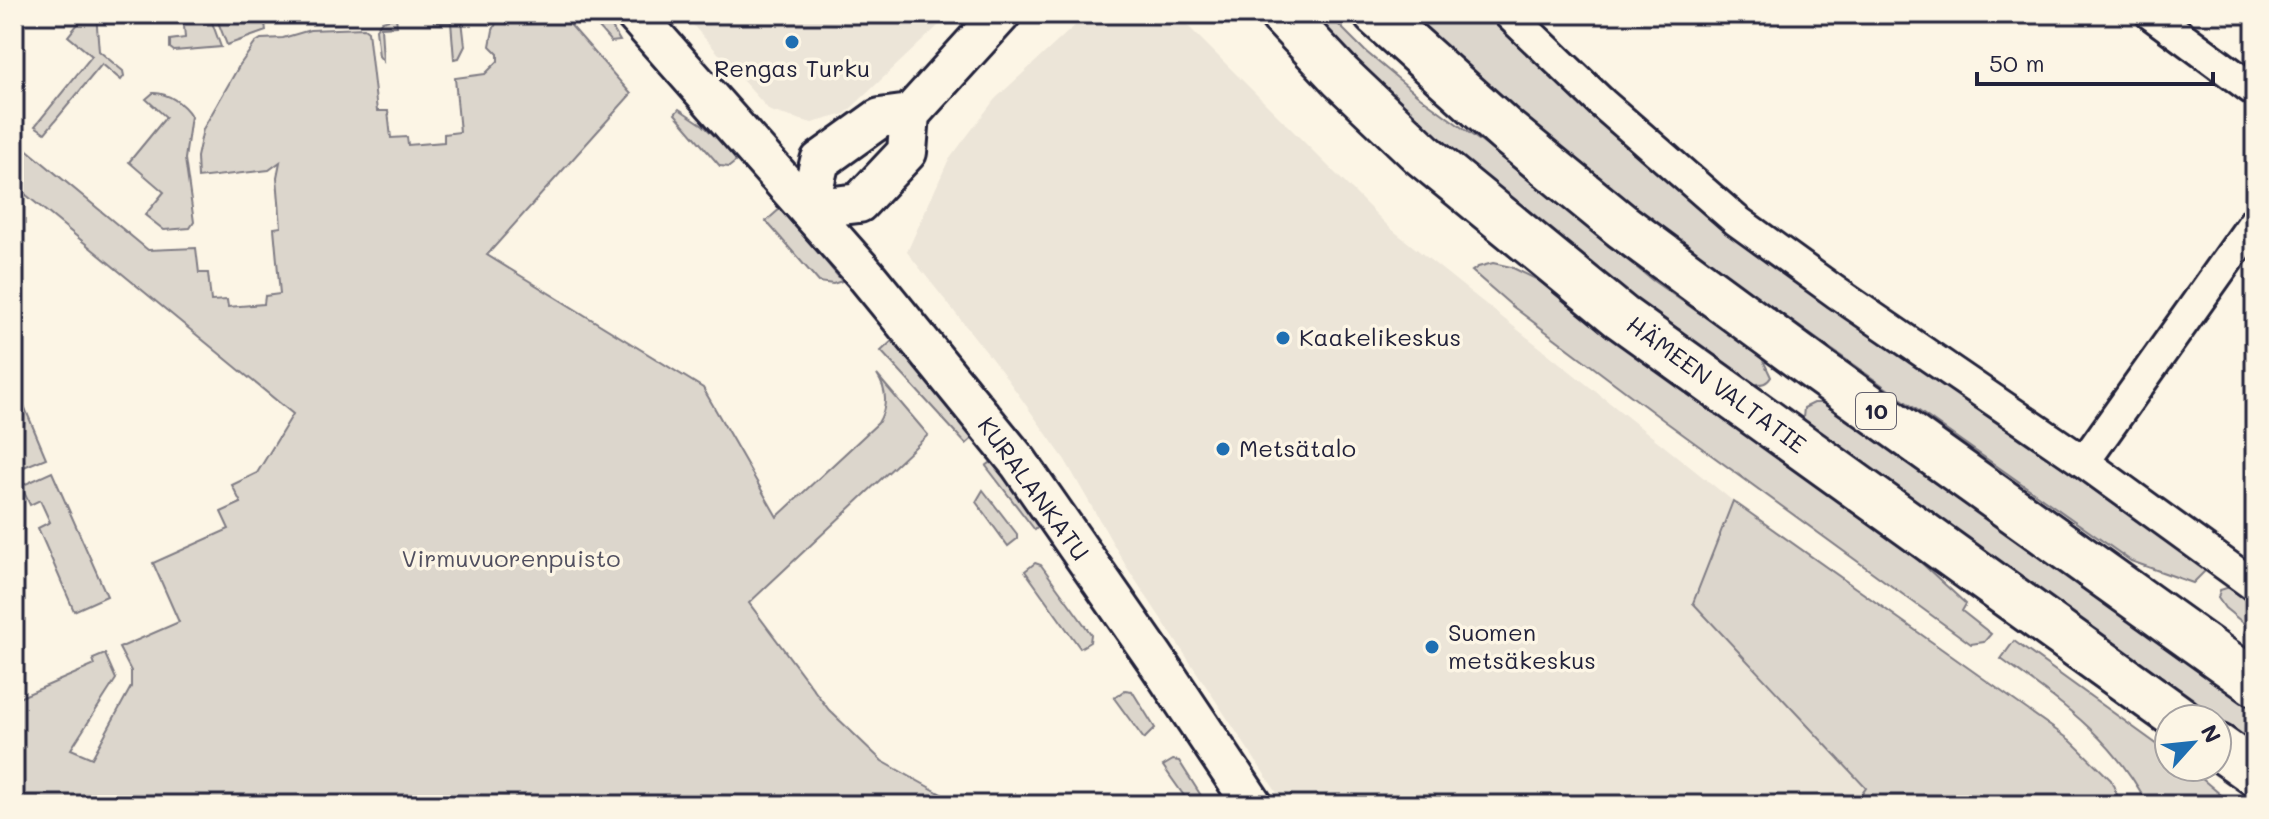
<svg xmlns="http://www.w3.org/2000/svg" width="2269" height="819" viewBox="0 0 2269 819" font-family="Mali,sans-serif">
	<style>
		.built { fill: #ece5d8 }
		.green { fill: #dcd6cc; stroke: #7f7c84; stroke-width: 2 }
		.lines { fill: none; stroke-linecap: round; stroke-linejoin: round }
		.minor-casing { stroke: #22223b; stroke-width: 36 }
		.tertiary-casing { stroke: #22223b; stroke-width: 44 }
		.trunk-casing { stroke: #22223b; stroke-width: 50 }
		.minor { stroke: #fcf5e5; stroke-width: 30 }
		.tertiary { stroke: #fcf5e5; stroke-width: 38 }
		.trunk { stroke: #fcf5e5; stroke-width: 44 }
		.poi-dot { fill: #1f6fb2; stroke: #fcf5e5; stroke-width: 3 }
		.labels { text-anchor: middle; stroke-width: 7; stroke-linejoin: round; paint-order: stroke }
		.shield { fill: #fcf5e5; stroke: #63616e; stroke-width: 2 }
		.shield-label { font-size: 22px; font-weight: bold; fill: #22223b }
		.poi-label { font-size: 24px; fill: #22223b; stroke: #fcf5e5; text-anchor: start }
		.street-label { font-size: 24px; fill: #22223b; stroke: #fcf5e5 }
		.park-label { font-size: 24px; fill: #504f5f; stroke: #fcf5e5 }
	</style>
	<rect width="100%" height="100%" fill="#fcf5e5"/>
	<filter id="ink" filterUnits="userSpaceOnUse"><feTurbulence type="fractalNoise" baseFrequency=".0125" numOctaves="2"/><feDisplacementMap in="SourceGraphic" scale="16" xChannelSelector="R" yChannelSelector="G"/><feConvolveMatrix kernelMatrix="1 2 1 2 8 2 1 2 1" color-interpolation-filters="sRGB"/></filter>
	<g filter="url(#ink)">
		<g class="built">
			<polygon points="683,14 948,14 939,25 845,114 812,123 770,111"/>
			<polygon points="1090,14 1176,14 1390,228 1733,501 1693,603 1866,789 1854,805 1285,805 1126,566 1065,460 1003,373 907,252 948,161 995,99 1071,29"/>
		</g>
		<g class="green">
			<polygon points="86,14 96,14 99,51 123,71 124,76 121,80 102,64 45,133 35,126 92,56 68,36"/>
			<polygon points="183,14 209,14 221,47 174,51 170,48 170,40 185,38"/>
			<polygon points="215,14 264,14 266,31 227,45"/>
			<polygon points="433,14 454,14 462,20 465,46 459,58 454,59 451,22 434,23"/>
			<path d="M 500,14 L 561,14 L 631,94 L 487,255 L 703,388 L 777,517 L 878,423 C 888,406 887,390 877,375 L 928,435 L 749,603 L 829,710 L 882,761 L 961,805 L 577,805 L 574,798 L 402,805 L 14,805 L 14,700 L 95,665 L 93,659 L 105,654 L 116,679 L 71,749 L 92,758 L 131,687 L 131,671 L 119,648 L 179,622 L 153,563 L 229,529 L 221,512 L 241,503 L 232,485 L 257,473 L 293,414 L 14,185 L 14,139 L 148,250 L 196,248 L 199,273 L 208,273 L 211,301 L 227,300 L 228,307 L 264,304 L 265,296 L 280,294 L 274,228 L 281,227 L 277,177 L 280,162 L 269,170 L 198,178 L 197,157 L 203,129 L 239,66 L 256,42 L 261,39 L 283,38 L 310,30 L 364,28 L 368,31 L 377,111 L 388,111 L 391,138 L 407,137 L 408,145 L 444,142 L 444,134 L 460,132 L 455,78 L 485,74 L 498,61 L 498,54 L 490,46 L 493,30 Z"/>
			<polygon points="587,14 604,14 620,41 611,42"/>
			<path d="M 1308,14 L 1328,14 L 1365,51 L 1420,97 L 1487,146 L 1652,280 L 1761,356 L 1771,377 C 1766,385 1761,384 1753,384 L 1636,302 L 1534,222 L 1405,111 Z"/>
			<polygon points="1410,14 1492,14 1570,91 1866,327 2137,521 2208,568 2193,583 2131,561 1674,238 1554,145 1476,78"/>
			<polygon points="396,17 397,26 381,27 383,61 379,56 376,29 382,21"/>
			<path d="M 153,93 C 167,92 184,104 191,116 L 185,159 L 194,222 L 190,228 L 164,230 L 145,215 L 164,192 L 129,162 L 166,117 L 146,99 Z"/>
			<polygon points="679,109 703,125 739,159 729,167 720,166 675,114"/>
			<polygon points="781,208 842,281 833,284 819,282 766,221"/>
			<polygon points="1493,263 1511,267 1538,280 1605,333 1903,546 1966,604 1962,611 1991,634 1984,642 1971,644 1666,422 1512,306 1472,271 1478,267"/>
			<polygon points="893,340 974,437 966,444 881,351"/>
			<polygon points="14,382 46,458 14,471"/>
			<polygon points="1814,403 1826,403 2255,707 2255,748 1811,430 1803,418 1804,408"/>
			<polygon points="993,461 1040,525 1035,530 986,466"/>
			<polygon points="52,472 107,596 74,611 38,528 50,522 40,500 30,505 21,486"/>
			<polygon points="983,490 1017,534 1017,539 1008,546 976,502"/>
			<polygon points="1733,501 2070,740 2111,780 2121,805 1854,805 1866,788 1693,603"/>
			<polygon points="1035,563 1041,565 1091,634 1090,642 1080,648 1025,571"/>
			<polygon points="2233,586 2255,598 2255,644 2244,632 2247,626 2225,608 2218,598 2220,590"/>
			<path d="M 2014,641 L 2169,753 L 2169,767 L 2188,767 L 2233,805 L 2148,805 C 2113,737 2060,702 2001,659 Z"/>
			<polygon points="1125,690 1132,691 1155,728 1144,739 1114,698"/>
			<polygon points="1173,760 1179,761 1207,805 1180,805 1187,800 1163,766"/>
		</g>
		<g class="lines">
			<g class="minor-casing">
				<g id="minor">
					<polyline points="1509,14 1602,103 1736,220 1837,293 2084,462 2255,586"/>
					<polyline points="2151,14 2255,91"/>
					<polyline points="2084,462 2255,221"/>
				</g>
			</g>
			<g class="tertiary-casing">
				<g id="tertiary">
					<polyline points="635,14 865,274 1019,463 1154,657 1253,805"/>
					<polyline points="910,114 880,118 820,161 808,209 859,203 907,152 910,114 1001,14"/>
				</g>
			</g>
			<g class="trunk-casing">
				<g id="trunk">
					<polyline points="1282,14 1341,77 1422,154 1621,317 2180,719"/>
					<polyline points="1376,14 1505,130 1622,226 1812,366 2255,683"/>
					<polyline points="2217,746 2255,773"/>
				</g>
			</g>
			<use href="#minor" class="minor"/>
			<use href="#tertiary" class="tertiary"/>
			<use href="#trunk" class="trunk"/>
		</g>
	</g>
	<g class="poi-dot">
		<circle cx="792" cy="42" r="8"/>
		<circle cx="1283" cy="338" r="8"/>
		<circle cx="1223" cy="449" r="8"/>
		<circle cx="1432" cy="647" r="8"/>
	</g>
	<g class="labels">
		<rect class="shield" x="1856" y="393" width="40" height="36" rx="6"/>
		<g class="shield-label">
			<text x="1876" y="419">10</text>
		</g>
		<g class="poi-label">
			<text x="792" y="77" text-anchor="middle">Rengas Turku</text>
			<text x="1299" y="346">Kaakelikeskus</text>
			<text x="1239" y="457">Metsätalo</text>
			<text x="1448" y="641">Suomen<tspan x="1448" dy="28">metsäkeskus</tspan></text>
		</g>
		<g class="street-label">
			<text transform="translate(1716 385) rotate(36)" y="8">HÄMEEN VALTATIE</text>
			<text transform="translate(1033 489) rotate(54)" y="8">KURALANKATU</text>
		</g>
		<g class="park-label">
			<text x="511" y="567">Virmuvuorenpuisto</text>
		</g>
	</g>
	<rect width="2269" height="819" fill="none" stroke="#fcf5e5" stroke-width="48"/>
	<rect x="24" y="24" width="2221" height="771" fill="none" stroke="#22223b" stroke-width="3" filter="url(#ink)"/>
	<g transform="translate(2193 743) rotate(63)"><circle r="38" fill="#fcf5e5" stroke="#a5a1a1" stroke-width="2"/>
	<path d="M0-6L14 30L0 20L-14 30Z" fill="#1f6fb2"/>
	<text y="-12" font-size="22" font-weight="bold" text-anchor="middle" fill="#22223b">N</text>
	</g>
	<path d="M1977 72v12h236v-12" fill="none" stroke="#22223b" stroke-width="4"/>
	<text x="1989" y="72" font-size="24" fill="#22223b" stroke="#fcf5e5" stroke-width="6" paint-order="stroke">50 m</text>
</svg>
